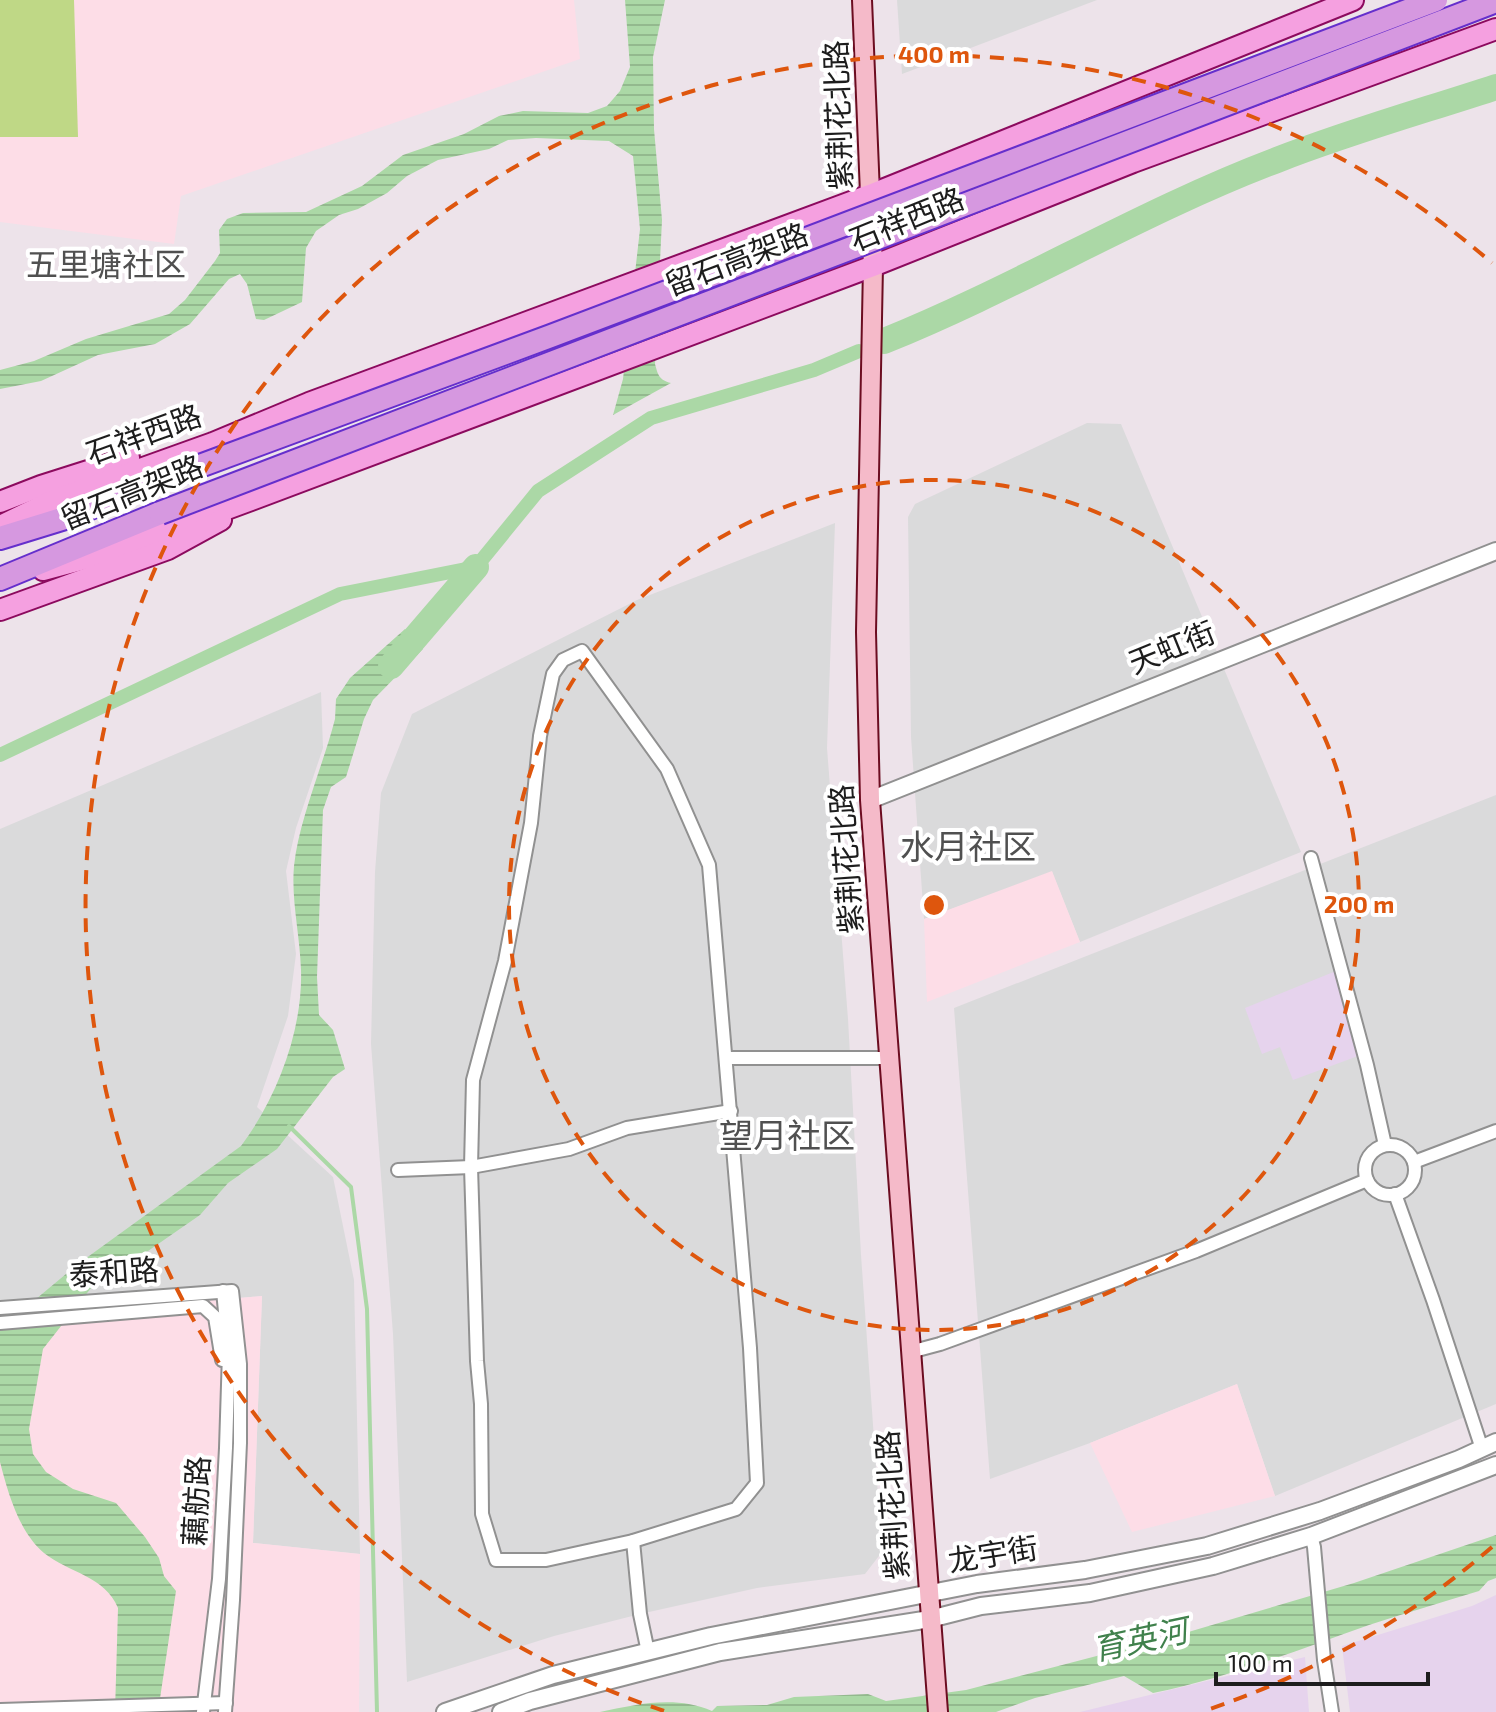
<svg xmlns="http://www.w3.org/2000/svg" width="1496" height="1712" viewBox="0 0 1496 1712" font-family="'Exo 2','Noto Sans SC',sans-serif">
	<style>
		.residential { fill: #dadadb }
		.commercial { fill: #e6d3ed }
		.education { fill: #fddde7 }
		.pitch { fill: #bfd886 }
		.water { fill: url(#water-rules) }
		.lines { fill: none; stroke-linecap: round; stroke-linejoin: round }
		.stream { stroke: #abd8a6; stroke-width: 4 }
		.canal { stroke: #abd8a6; stroke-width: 14 }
		.river { stroke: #abd8a6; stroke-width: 26 }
		.minor-casing { stroke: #919191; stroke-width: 16 }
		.tertiary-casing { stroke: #919191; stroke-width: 20 }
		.secondary-casing { stroke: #6c0c20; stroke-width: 22 }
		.primary-casing { stroke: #8c0a5e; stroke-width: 24 }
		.trunk-casing { stroke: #652fcc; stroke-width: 26 }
		.minor { stroke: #fff; stroke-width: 12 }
		.tertiary { stroke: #fff; stroke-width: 16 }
		.secondary { stroke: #f5bac9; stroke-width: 18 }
		.primary { stroke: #f5a0e0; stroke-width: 20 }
		.trunk { stroke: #d698e0; stroke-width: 22 }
		.trunk-bridge-casing { stroke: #652fcc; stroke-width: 26; stroke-linecap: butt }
		.trunk-bridge { stroke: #d698e0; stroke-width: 22 }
		.ring { fill: none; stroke: #de560d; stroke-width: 4; stroke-dasharray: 14 10 }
		.labels { text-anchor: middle; stroke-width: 8; stroke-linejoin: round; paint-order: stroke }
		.street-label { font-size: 30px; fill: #1d1d1d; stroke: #fff }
		.neighbourhood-label { font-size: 32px; fill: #505050; stroke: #fff }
		.water-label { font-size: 32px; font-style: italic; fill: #40814c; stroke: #fff }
		.quarter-label { font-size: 34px; fill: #505050; stroke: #fff }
		.centre { fill: #de560d; stroke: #fff; stroke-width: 4 }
		.ring-label { font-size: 24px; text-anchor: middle; font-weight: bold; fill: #de560d; stroke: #fff; stroke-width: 8; stroke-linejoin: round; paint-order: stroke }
	</style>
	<defs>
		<pattern id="water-rules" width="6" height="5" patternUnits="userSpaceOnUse" patternTransform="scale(2)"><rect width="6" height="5" fill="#abd8a6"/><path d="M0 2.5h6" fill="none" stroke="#93b98e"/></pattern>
	</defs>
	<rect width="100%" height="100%" fill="#ede3ea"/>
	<g class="residential">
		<polygon points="897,0 1097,0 902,74"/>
		<polygon points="1087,423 1121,424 1301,852 1080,942 1052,872 924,919 911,737 908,517 915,504"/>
		<polygon points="835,523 827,748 848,1019 861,1255 882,1552 865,1574 757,1588 640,1614 554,1636 407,1682 393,1334 371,1044 375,872 381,793 412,714 637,600"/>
		<polygon points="321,692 323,748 296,828 286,871 296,954 288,1016 257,1107 333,1177 354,1280 360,1554 253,1543 262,1296 0,1319 0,829"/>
		<polygon points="1496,795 1496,1404 1275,1496 1237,1384 1090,1443 990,1479 954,1008"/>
	</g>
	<g class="commercial">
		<polygon points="1336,971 1358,1056 1293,1080 1280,1047 1262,1054 1245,1008"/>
		<polygon points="1496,1595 1496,1712 1350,1712 1342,1646 1472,1606"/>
		<polygon points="1305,1657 1309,1712 1080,1712"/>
	</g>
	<g class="education">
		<polygon points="0,0 574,0 580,59 181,196 174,244 0,222"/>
		<polygon points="1052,871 1080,942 927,1002 924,919"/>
		<polygon points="262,1296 253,1543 360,1554 359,1712 0,1712 0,1319"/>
		<polygon points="1237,1384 1275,1496 1132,1532 1090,1443"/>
	</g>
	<polygon class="pitch" points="0,0 74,0 78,137 0,137"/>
	<g class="water">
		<path d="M 625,0 L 665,0 L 653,57 L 654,129 L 662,220 L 655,364 C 658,375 659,380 671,383 L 613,415 L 623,379 L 640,229 L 633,156 L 609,141 L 536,138 L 508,140 L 489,149 L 438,160 L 407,176 L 387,193 L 358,209 L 339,215 L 316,231 L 306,248 L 302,302 L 264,320 L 256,319 L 247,284 L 240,274 L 229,279 L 190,324 L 155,344 L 98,355 L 41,381 L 0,389 L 0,370 L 34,361 L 86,339 L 169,314 L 185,300 L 215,261 L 220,253 L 219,230 L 227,219 L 243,213 L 306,212 L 362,186 L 403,155 L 464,134 L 499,116 L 523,111 L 588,113 L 607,106 L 620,91 L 630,67 Z"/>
		<path d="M 405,629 L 423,649 L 373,700 L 364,719 L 346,777 L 331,787 L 323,810 L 317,977 L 319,1015 L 333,1030 L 345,1069 L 333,1077 L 277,1149 L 228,1183 L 200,1215 L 148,1251 L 121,1259 L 106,1269 L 43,1349 L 29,1429 L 33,1454 L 46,1472 L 73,1489 L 116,1503 L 145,1537 L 159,1558 L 164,1576 L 176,1591 L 158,1712 L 115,1712 L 118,1608 C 105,1576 69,1573 44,1553 C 19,1532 8,1493 0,1462 L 0,1329 L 78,1264 L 241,1146 C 277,1098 303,1030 301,970 C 300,935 291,900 294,866 C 299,819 323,766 335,719 L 336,699 L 350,678 Z"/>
		<path d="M 1496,1535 L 1496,1578 L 1488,1581 L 1479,1591 C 1443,1602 1405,1613 1369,1625 C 1295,1651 1230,1677 1153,1693 L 1124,1676 L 1035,1698 L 996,1712 L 600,1712 C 636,1704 677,1695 712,1711 L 717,1706 L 767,1705 L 794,1697 L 868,1694 L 886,1701 L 966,1690 L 1185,1633 L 1354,1583 Z"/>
	</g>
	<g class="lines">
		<polyline class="stream" points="289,1126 351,1187 367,1309 377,1712"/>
		<polyline class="canal" points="0,755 340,594 476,567 538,491 651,418 814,370 859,351"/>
		<g class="river">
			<path d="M 884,341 C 1018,287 1142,211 1277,160 C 1348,132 1423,111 1496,87"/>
			<polyline points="391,666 476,567"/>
		</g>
		<g class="minor-casing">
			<g id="minor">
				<polygon points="582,651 667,769 709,865 750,1348 757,1483 736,1509 633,1541 546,1560 496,1560 482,1514 481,1404 477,1361 471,1167 473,1080 505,961 531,823 540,736 553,674 563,660"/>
				<polyline points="1311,858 1367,1065 1385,1145"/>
				<polyline points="726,1058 888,1058"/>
				<circle cx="1390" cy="1170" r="25"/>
				<polyline points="1414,1162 1496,1131"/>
				<polyline points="398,1170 471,1167 569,1149 627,1128 731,1111"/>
				<polyline points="1395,1194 1433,1300 1482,1449"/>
				<polyline points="0,1308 232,1291 240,1364 240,1443 233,1600 225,1712"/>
				<polyline points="0,1323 203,1306 215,1317 222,1360"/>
				<polyline points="910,1352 940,1344 1196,1251 1367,1180"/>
				<polyline points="1311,1536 1314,1547 1324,1660 1332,1712"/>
				<polyline points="633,1541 640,1614 648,1652"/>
				<polyline points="0,1710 226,1703"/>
				<polyline points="203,1712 219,1579 226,1448 229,1353 223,1291"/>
			</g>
		</g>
		<g class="tertiary-casing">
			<g id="tertiary">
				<polyline points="870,800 1496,551"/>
				<polyline points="445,1712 553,1675 711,1636 977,1584 1085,1570 1207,1546 1320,1511 1459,1459 1496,1442"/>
				<polyline points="501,1712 530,1701 720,1652 930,1619 981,1606 1090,1593 1213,1566 1311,1536 1496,1465"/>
			</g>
		</g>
		<g class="secondary-casing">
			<polyline id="secondary" points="862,0 873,266 866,632 870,800 938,1712"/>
		</g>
		<g class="primary-casing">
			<g id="primary">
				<polyline points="0,502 41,486 129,458"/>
				<polyline points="0,526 54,500 213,443 309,403 870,195 1353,0"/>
				<polyline points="43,570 110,552 251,500 873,266 1133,162 1496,29"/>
				<polyline points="0,610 168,549 221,520"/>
			</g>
		</g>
		<g class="trunk-casing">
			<g id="trunk">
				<polyline points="0,538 65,518 143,487"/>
				<polyline points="0,579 160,513"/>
			</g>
		</g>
		<use href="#minor" class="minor"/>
		<use href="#tertiary" class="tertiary"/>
		<use href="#secondary" class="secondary"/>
		<use href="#primary" class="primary"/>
		<use href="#trunk" class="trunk"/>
		<g class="trunk-bridge-casing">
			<g id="trunk-bridge">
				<polyline points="143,487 551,336 1436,0"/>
				<polyline points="160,513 1496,1"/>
			</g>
		</g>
		<use href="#trunk-bridge" class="trunk-bridge"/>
	</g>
	<g class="ring">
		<circle cx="934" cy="905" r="425"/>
		<path d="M1492 1547A850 850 0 0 1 1204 1711M664 1711A850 850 0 1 1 1492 263"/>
	</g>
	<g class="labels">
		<g class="street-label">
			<text transform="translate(839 115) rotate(-92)" y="10">紫荆花北路</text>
			<text transform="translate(907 220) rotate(-22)" y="10">石祥西路</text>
			<text transform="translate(737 260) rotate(-21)" y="10">留石高架路</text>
			<text transform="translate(144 435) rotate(-20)" y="10">石祥西路</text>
			<text transform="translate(132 493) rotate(-22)" y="10">留石高架路</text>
			<text transform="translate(1172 648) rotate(-22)" y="10">天虹街</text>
			<text transform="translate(847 859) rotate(-94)" y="10">紫荆花北路</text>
			<text transform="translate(114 1273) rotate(-4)" y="10">泰和路</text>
			<text transform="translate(197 1501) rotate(-87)" y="10">藕舫路</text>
			<text transform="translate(893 1505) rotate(-94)" y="10">紫荆花北路</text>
			<text transform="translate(993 1555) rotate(-9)" y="10">龙宇街</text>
		</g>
		<g class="neighbourhood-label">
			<text x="106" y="276">五里塘社区</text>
		</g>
		<g class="water-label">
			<text transform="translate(1140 1640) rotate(-12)" y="11">育英河</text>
		</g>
		<g class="quarter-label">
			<text x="968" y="859">水月社区</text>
			<text x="787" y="1148">望月社区</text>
		</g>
	</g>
	<circle cx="934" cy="905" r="12" class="centre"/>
	<g class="ring-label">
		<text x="934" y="63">400 m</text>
		<text x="1359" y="913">200 m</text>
	</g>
	<path d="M1216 1672v12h212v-12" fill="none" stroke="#1d1d1d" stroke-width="4"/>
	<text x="1228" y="1672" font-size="24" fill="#1d1d1d" stroke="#ffffff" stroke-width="6" paint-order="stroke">100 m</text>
</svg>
